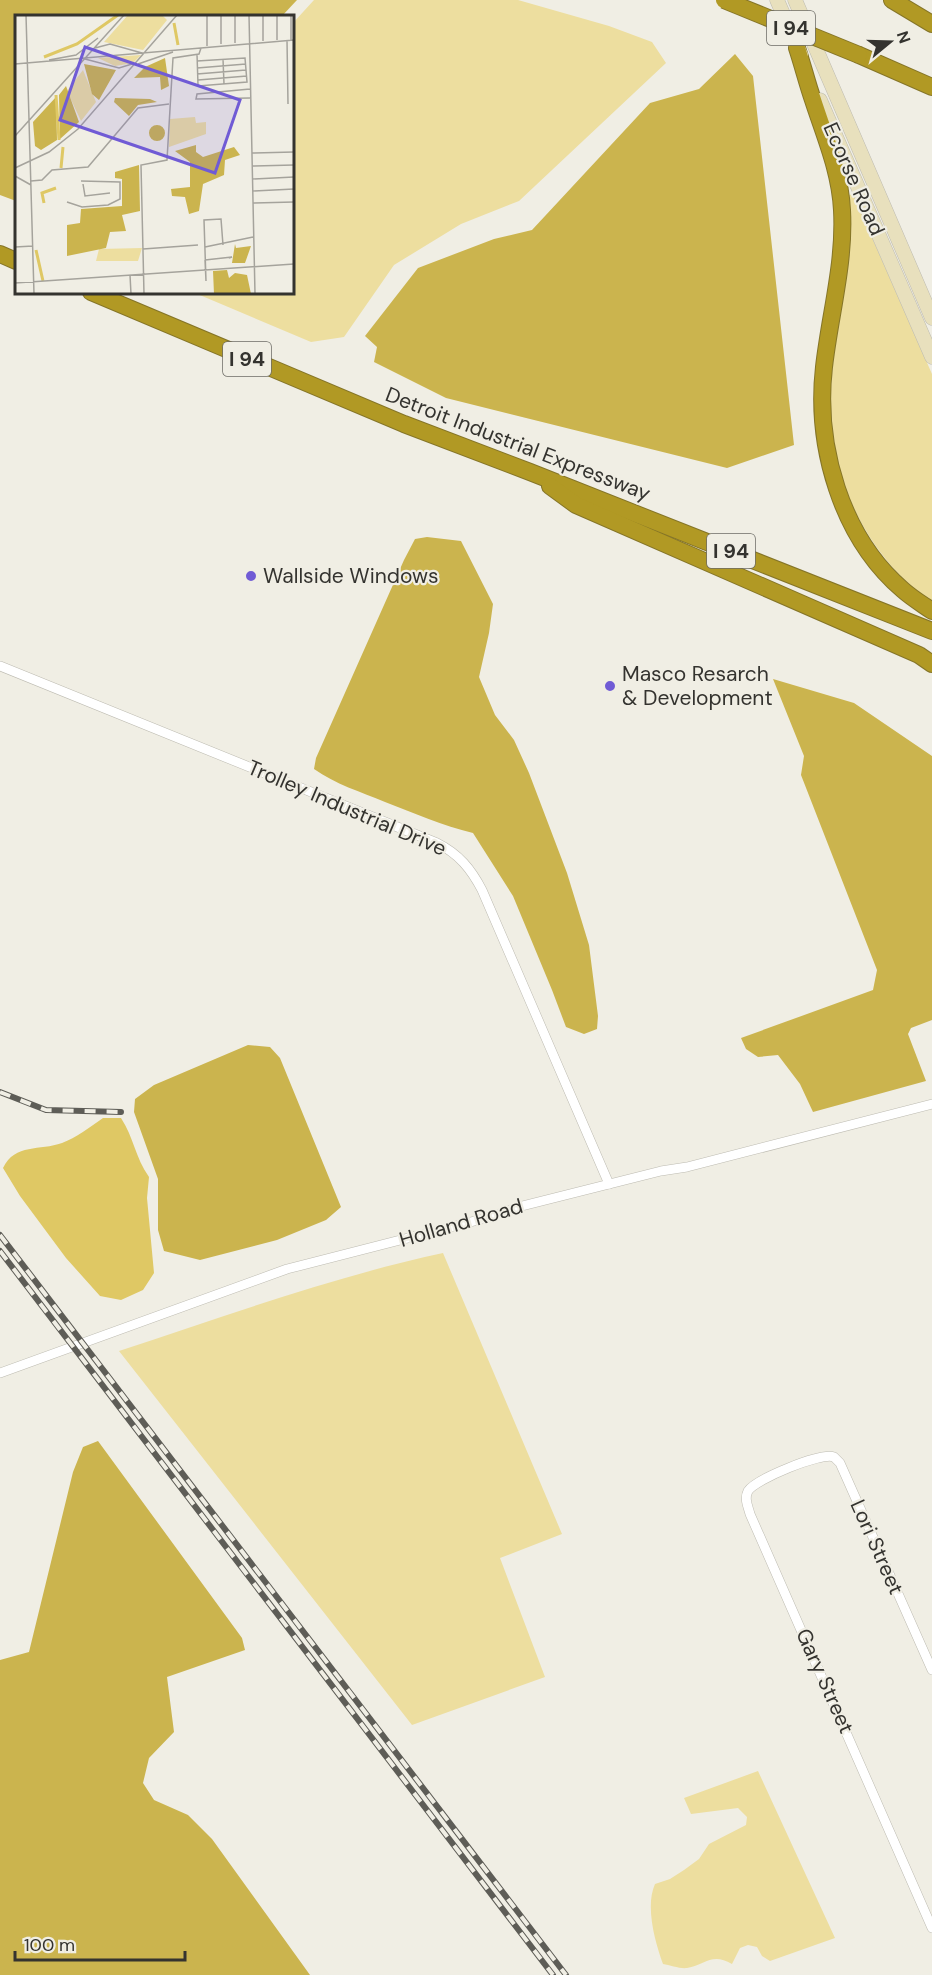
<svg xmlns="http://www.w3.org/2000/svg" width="932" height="1975" viewBox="0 0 932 1975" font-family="'DM Sans',sans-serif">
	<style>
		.green { fill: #edde9f }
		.forest { fill: #cbb44e }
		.water { fill: #dfc864 }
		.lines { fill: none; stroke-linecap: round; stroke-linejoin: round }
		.street-casing { stroke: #bdbbb1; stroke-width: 10 }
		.secondary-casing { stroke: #bdbbb1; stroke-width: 15 }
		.highway-casing { stroke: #857528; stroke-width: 18 }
		.street { stroke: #fff; stroke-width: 9 }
		.secondary { stroke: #e8e0bd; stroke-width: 14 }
		.highway { stroke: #b19924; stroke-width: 16 }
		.rail-casing { stroke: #5e5d57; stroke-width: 6 }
		.rail { stroke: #f0eee4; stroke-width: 4; stroke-dasharray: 11; stroke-linecap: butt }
		.highway-bridge-casing { stroke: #857528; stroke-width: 18; stroke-linecap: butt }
		.highway-bridge { stroke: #b19924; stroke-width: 16 }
		.poi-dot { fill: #705bd5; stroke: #f0eee4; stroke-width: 2 }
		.labels { text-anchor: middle; stroke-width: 4.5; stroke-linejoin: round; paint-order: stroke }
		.shield { fill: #f0eee4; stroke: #6c6b65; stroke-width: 1.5 }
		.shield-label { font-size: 20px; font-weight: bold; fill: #34332f }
		.street-label { font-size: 21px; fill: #34332f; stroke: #f0eee4 }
		.poi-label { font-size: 21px; fill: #34332f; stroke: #f0eee4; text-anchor: start }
		.inset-river { fill: none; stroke: #dfc864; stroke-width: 3 }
		.inset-road { fill: none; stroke: #a5a39c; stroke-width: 1.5 }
		.view { fill: #705bd5; fill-opacity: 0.15; stroke: #705bd5; stroke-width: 3 }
		.inset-edge { fill: none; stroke: #34332f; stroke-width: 3 }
	</style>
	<rect width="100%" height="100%" fill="#f0eee4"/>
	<g class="green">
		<polygon points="314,0 518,0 609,26 652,42 666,63 519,201 461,224 394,265 344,337 311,342 195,293 292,292 293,23"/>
		<path d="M 853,194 L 932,374 L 932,603 C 864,554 824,469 831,385 C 836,320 854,262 849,195 Z"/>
		<path d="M 443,1253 L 562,1534 L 500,1558 L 545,1677 L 412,1725 L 119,1351 C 226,1316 332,1277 443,1253 Z"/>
		<path d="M 758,1771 L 835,1938 L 770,1961 L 762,1956 L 757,1947 L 748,1945 L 740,1948 L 732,1964 C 712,1952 705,1965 687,1968 C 680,1969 670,1965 663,1964 C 655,1942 645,1906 655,1884 L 670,1879 L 684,1870 L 699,1859 L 709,1844 L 746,1825 L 747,1817 L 738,1808 L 691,1814 L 684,1798 Z"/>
	</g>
	<g class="forest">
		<polygon points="0,0 297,0 282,16 16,16 16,201 0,195"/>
		<polygon points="735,54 753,76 794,445 727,468 446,398 374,362 377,347 365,336 418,268 494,239 532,230 650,103 699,89"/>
		<path d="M 427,537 L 461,541 L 493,604 L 489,633 L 479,677 L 495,715 L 514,740 L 529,773 L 567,873 L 589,945 L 598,1016 L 597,1029 L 584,1034 L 566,1027 L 552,990 L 513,896 L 473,833 C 443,826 414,813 385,802 C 361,792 335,784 314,769 L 316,758 L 404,560 L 415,539 Z"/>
		<polygon points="773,679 854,703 932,756 932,1020 911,1028 908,1034 926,1081 813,1112 800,1084 778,1055 758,1057 746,1049 741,1038 873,990 877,970 801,775 804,756"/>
		<polygon points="248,1045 270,1047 280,1058 341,1207 326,1220 277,1240 200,1260 164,1251 158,1230 158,1179 134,1112 135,1099 154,1085"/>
		<polygon points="98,1441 242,1638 245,1650 167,1677 174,1732 149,1758 143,1783 154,1800 188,1815 212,1839 310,1975 0,1975 0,1660 29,1652 73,1472 83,1447"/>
	</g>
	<path class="water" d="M 103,1118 L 121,1118 C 134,1138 135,1157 149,1177 L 147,1198 L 154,1273 L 143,1290 L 121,1300 L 100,1296 L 66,1258 L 20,1196 L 3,1168 C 15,1143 40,1151 62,1143 C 76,1138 90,1127 103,1118 Z"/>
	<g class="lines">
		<g class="street-casing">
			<g id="street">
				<path d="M 0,666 L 437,843 C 459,854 471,869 482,890 L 609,1184"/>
				<polyline points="0,1373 287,1269 490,1217 522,1206 661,1171 687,1167 932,1104"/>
				<path d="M 932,1670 L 840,1463 L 834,1457 C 821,1452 756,1479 748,1491 C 744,1499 748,1506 750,1514 L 932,1928"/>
			</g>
		</g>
		<g class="secondary-casing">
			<g id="secondary">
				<polyline points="777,0 801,55"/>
				<polyline points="795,0 932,318"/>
				<polyline points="820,100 932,357"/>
			</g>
		</g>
		<g class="highway-casing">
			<g id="highway">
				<polyline points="892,0 932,24"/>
				<path d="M 797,48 C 803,66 807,83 813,100 C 825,137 840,171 842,210 C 845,263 830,314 824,367 C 815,446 841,537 903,590 C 912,598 922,604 932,611"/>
				<polyline points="859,55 932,87"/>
				<polyline points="0,254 16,261"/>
				<polyline points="91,292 404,424 530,472 932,631"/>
				<polyline points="550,486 576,505 919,655 932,664"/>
			</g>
		</g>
		<use href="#street" class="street"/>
		<use href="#secondary" class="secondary"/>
		<use href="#highway" class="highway"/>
		<g class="rail-casing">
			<g id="rail">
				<polyline points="0,1092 46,1110 121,1112"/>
				<polyline points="0,1235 566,1975"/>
				<polyline points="0,1251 553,1975"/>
			</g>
		</g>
		<use href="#rail" class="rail"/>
		<g class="highway-bridge-casing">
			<polyline id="highway-bridge" points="724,0 859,55"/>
		</g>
		<use href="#highway-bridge" class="highway-bridge"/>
	</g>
	<g class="poi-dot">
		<circle cx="251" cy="576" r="6"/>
		<circle cx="610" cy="686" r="6"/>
	</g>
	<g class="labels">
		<g class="shield">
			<rect x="767" y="11" width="48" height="34" rx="4.5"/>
			<rect x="223" y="342" width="48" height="34" rx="4.5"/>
			<rect x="707" y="534" width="48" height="34" rx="4.5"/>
		</g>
		<g class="shield-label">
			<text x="791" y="35">I 94</text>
			<text x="247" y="366">I 94</text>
			<text x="731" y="558">I 94</text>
		</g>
		<g class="street-label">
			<text transform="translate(854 179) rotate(66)" y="7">Ecorse Road</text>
			<text transform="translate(518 444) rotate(21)" y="7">Detroit Industrial Expressway</text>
			<text transform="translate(347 808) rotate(23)" y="7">Trolley Industrial Drive</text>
			<text transform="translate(461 1223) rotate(-16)" y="7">Holland Road</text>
			<text transform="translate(877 1547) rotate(66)" y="7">Lori Street</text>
			<text transform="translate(825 1681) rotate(66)" y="7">Gary Street</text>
		</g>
		<g class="poi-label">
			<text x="263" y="583">Wallside Windows</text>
			<text x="622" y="681">Masco Resarch<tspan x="622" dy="24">&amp; Development</tspan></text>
		</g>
	</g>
	<g transform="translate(15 15)">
		<rect width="279" height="279" fill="#f0eee4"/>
		<path d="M 113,0 L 147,0 L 152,5 L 128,35 L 89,27 ZM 126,40 L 118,48 L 100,51 L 83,43 ZM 68,55 L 81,87 L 66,106 L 52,76 ZM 180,102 L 181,108 L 191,107 L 191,119 L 154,132 L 155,104 ZM 127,233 L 123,246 L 81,246 L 84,234 Z" fill="#edde9f"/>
		<path d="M 150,43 L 154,71 L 146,75 L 145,62 L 119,63 L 130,52 ZM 69,49 L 101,55 L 84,85 L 77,79 ZM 51,71 L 64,107 L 45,124 L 44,80 ZM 41,82 L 42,125 L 26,135 L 20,131 L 18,107 ZM 100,83 L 135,84 L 142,87 L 123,90 L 114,101 L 99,87 ZM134 118a8 8 0 1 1 16 0a8 8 0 1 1-16 0ZM 181,130 L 181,137 L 188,142 L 219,132 L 225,140 L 210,145 L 209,160 L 188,169 L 184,196 L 174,199 L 170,182 L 157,181 L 156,174 L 175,172 L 175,147 L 160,136 ZM 124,150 L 125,196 L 107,200 L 111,216 L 95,217 L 91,233 L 52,241 L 52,210 L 65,208 L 66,194 L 107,191 L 107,164 L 100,163 L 100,157 ZM 220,229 L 221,233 L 236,231 L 230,248 L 217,248 ZM 212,255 L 214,263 L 220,258 L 232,260 L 236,279 L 199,279 L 198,256 Z" fill="#cbb44e"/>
		<path class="inset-river" d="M 159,8 L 163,30M 29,42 L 62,29 L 103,0M 41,80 L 44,125M 46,153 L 48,132M 29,188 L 27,178 L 41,173M 21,235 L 28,266"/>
		<path class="inset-road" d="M 11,0 L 19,279M 192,0 L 192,31M 206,0 L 206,29M 220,0 L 220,28M 234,0 L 240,279M 248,0 L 248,26M 262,0 L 262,25M 276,0 L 276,25M 272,25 L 273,89M 80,33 L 95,29 L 127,38M 182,39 L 183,70 L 183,71 L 232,67 L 230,43 L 182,46M 70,44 L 104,53 L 117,49M 208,44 L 209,69M 34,45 L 61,40 L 83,23M 0,49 L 279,25M 123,49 L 158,37M 182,53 L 231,49M 182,59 L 231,55M 183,65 L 232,61M 235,74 L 182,79 L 181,84 L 235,83M 0,121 L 109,0M 237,138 L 279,137M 237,151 L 279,150M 0,153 L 34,137 L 63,114 L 162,0M 0,161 L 16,170M 237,164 L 279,162M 16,166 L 27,165 L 37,155 L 73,152 L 123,93 L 154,89M 68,169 L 70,181 L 95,178M 238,176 L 279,174M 52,187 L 67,192 L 93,190 L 105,184 L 105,167 L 66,166M 238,188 L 279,187M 0,232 L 18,231M 190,232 L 238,222M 128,234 L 183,230M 190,245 L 191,266 L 189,205 L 206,204 L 208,230M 190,245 L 217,242 L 214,243M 115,260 L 116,279M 0,268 L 279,249M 129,279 L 126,150 L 152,145 L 158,43 L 184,39 L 186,33"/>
		<path class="view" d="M 70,32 L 225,85 L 200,158 L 45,105 Z"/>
		<rect width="279" height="279" class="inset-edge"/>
	</g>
	<g transform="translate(890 42) rotate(71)" stroke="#f0eee4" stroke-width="4.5" paint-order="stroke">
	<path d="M0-4.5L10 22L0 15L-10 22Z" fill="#34332f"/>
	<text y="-9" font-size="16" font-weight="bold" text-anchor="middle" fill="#34332f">N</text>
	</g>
	<path d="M15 1951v9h170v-9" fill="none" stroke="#34332f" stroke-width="3"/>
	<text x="24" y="1951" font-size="18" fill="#34332f" stroke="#f0eee4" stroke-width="4.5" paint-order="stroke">100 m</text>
</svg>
